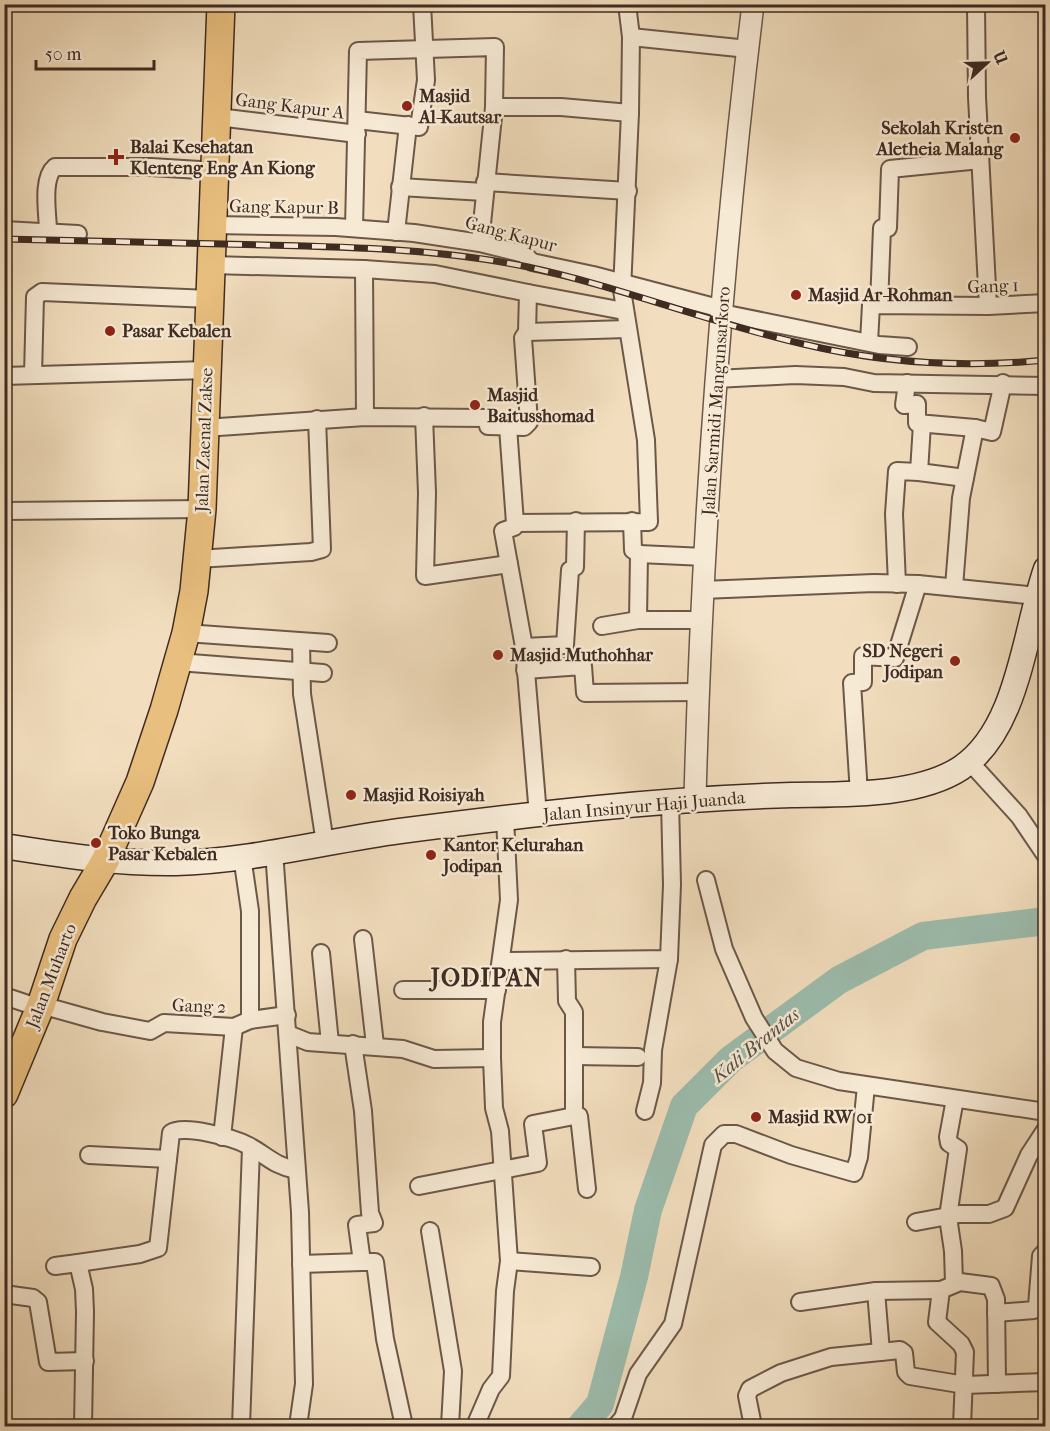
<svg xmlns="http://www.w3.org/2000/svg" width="1050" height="1431" viewBox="0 0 1050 1431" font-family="'IM FELL French Canon',serif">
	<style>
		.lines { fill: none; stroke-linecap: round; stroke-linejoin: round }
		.river { stroke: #9cbcad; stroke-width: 28 }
		.minor-casing { stroke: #6c5849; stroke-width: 20 }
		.tertiary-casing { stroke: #6c5849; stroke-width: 24 }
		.secondary-casing { stroke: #3f2b22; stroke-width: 27 }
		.primary-casing { stroke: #3f2b22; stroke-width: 30 }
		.minor { stroke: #f7ead5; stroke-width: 16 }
		.tertiary { stroke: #f7ead5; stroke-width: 21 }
		.secondary { stroke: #f7ead5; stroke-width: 24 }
		.primary { stroke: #e9bf7f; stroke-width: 27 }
		.rail-casing { stroke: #3f2b22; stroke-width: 7 }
		.rail { stroke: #f7ead5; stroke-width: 4.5; stroke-dasharray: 14; stroke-linecap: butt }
		.poi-dot { fill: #8f2418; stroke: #f7ead5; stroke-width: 2 }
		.labels { text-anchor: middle; stroke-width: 5; stroke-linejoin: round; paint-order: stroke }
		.poi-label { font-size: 18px; font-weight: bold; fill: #3f2b22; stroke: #f7ead5; text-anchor: start }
		.street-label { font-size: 18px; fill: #3f2b22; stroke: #f7ead5 }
		.water-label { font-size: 20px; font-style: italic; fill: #564f45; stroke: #f7ead5 }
		.district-label { font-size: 24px; font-weight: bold; letter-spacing: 1.5px; fill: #3f2b22; stroke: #f7ead5 }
	</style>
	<rect width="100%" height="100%" fill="#f2debe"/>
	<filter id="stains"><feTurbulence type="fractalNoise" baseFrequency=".00333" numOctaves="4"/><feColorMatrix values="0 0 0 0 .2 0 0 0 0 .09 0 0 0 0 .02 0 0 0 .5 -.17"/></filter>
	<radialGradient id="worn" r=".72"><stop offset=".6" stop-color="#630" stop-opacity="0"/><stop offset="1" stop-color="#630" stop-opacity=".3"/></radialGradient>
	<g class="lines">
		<polyline class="river" points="581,1426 600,1404 634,1277 648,1210 684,1106 731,1059 839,980 923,936 1046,921"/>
		<g class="minor-casing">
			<g id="minor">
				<polyline points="976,4 977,97 988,306"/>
				<polyline points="631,37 748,49"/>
				<polyline points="494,107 561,107 630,113"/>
				<polyline points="218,117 357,134"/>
				<polyline points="357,120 419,127 426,80 422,4"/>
				<polyline points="485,182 628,191"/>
				<polyline points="400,187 484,192"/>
				<polyline points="213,225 336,227 414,233 480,243 524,254 532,262 593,275 722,309"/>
				<polyline points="354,228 358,51 495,47 494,107 480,243"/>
				<polyline points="4,230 78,234"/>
				<path d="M 48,232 C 48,214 41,179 55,167 L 151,167 L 216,171"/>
				<polyline points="396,232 408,125"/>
				<polyline points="364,269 365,417"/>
				<polyline points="528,293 624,311"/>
				<polyline points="879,305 882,228 888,228 890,169 980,160"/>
				<polyline points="722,313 879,345 908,347"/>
				<polyline points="527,332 627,329"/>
				<polyline points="869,342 871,305 988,306 1046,303"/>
				<polyline points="33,375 35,297 42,292 210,299"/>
				<polyline points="4,376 207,370"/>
				<polyline points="716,379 795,375 844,377 874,383 1046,386"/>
				<polyline points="907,383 904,405 917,404 917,423 975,428"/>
				<polyline points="424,416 427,493 425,576 509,564"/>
				<polyline points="922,424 919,472 965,478"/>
				<polyline points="508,427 515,523 514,527 503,531 524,647 538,815"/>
				<polyline points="204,428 365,417 487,418 488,426 524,427 529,422 523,338 527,332 528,293 435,274 364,269 212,265"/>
				<polyline points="4,511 202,509"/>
				<polyline points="632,521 633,550 639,554 638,620 700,620"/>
				<polyline points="515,523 649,522 646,440 622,290 630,113 631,37 627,4"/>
				<polyline points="639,554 705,557"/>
				<polyline points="197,559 311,552 322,549 317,419"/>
				<polyline points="897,584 894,514 897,471 919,472"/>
				<polyline points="954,587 961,498 975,428 992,432 1003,383"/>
				<polyline points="702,590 874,583 918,584 1037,596"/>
				<polyline points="602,626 638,620"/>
				<polyline points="186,633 328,643"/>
				<polyline points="301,642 302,694 325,843"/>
				<polyline points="524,647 565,645 570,570 575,567 576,521"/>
				<polyline points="178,662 323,673"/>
				<polyline points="525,670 583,666 585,693 698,692"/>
				<polyline points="969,761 1019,816 1046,856"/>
				<polyline points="859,794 852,683 863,682 863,656 895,658 918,584"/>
				<polyline points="274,851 300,1212 304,1384 298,1426"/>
				<polyline points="242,856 250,911 250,1020"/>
				<polyline points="706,880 724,949 754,1018 775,1051 796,1068 839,1081 1046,1112"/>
				<polyline points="363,939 375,1045"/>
				<polyline points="321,953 330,1043"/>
				<polyline points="566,959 567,1001 574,1012 574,1116 579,1116 587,1189"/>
				<polyline points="502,961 669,959 672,885 670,801"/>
				<polyline points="403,990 497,990"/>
				<polyline points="4,996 40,1008"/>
				<polyline points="41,1005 102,1022 150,1031 164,1023 234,1027 250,1020 287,1015"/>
				<polyline points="288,1034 308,1042 403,1049 434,1059 492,1058"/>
				<polyline points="353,1044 363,1111 370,1213 374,1223 357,1225 362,1262 375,1262 385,1339 404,1426"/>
				<polyline points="574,1056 638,1057"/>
				<polyline points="645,1111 652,1083 653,1050 669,959"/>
				<polyline points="222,1137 234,1027"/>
				<path d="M 89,1155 L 168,1159 L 171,1133 C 183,1124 234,1138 247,1145 C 267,1155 272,1165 296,1170"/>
				<polyline points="419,1186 538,1163 533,1124 574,1116"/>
				<polyline points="916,1222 959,1214 989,1214 1005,1208 1029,1155 1046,1129"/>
				<polyline points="430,1231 453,1371 450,1426"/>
				<polyline points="509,1261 591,1267"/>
				<polyline points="78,1263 140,1254 158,1248 168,1159"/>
				<polyline points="301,1264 362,1262"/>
				<polyline points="55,1266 78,1263 84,1289 85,1312 83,1426"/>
				<polyline points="954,1282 953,1251 948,1217 958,1149 949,1143 948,1137 955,1099"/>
				<polyline points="876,1291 881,1352"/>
				<polyline points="4,1294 33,1298 38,1302 48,1362 85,1361"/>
				<polyline points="800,1302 876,1291 941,1290"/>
				<polyline points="996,1313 1034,1310 1037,1306 1041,1256 1046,1251"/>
				<polyline points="241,1426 251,1148"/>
				<polyline points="475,1426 491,1389 501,1376 505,1291 509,1261 500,1131 494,1108 492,1058 492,1022 509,900 505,818"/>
				<polyline points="616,1426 623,1418 638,1374 673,1324 713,1145 724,1134 736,1134 791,1155 854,1173 859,1157 866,1086"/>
				<polyline points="753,1426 747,1396 750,1389 781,1373 831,1357 900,1350 904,1353 906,1372 910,1376 965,1385 1046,1382"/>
				<polyline points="962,1426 965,1352 961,1344 937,1322 941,1290 960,1282 991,1286 996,1299 997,1384"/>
			</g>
		</g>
		<g class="tertiary-casing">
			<path id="tertiary" d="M 695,798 C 702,533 721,268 753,4"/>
		</g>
		<g class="secondary-casing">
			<path id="secondary" d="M 4,846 C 62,855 118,864 176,863 C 251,861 326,841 400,831 C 530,814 661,799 792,795 C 843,794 917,797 961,768 C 1019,729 1024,632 1046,569"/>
		</g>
		<g class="primary-casing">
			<polyline id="primary" points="4,1094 41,1005 63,939 83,898 105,861 140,782 164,710 186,633 194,591 202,509 221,4"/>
		</g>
		<use href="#minor" class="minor"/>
		<use href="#tertiary" class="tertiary"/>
		<use href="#secondary" class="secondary"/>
		<use href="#primary" class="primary"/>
		<g class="rail-casing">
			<path id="rail" d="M 4,239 C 91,241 178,243 264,245 C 353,247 441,249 528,267 C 621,287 710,323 803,344 C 882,363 965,368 1046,360"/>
		</g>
		<use href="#rail" class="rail"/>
	</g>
	<g class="poi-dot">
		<circle cx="407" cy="106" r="6"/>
		<circle cx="1015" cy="138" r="6"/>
		<path d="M113 148h6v6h6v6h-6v6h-6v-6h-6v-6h6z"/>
		<circle cx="796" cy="295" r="6"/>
		<circle cx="110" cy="331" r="6"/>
		<circle cx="475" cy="405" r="6"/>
		<circle cx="498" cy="655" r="6"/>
		<circle cx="955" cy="661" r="6"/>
		<circle cx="351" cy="795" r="6"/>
		<circle cx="96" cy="843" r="6"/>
		<circle cx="431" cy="855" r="6"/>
		<circle cx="756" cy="1117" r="6"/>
	</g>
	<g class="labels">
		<g class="poi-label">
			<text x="419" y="102">Masjid<tspan x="419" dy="21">Al-Kautsar</tspan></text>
			<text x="1003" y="134" text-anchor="end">Sekolah Kristen<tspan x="1003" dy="21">Aletheia Malang</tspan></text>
			<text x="130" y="153">Balai Kesehatan<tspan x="130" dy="21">Klenteng Eng An Kiong</tspan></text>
			<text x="808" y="301">Masjid Ar-Rohman</text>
			<text x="122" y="337">Pasar Kebalen</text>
			<text x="487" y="401">Masjid<tspan x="487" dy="21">Baitusshomad</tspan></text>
			<text x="943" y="657" text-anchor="end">SD Negeri<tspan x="943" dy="21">Jodipan</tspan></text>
			<text x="510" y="661">Masjid Muthohhar</text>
			<text x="363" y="801">Masjid Roisiyah</text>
			<text x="108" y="839">Toko Bunga<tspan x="108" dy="21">Pasar Kebalen</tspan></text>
			<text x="443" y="851">Kantor Kelurahan<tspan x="443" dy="21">Jodipan</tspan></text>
			<text x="768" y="1123">Masjid RW 01</text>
		</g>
		<g class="street-label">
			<text transform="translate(290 106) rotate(7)" y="6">Gang Kapur A</text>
			<text transform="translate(284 207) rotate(1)" y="6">Gang Kapur B</text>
			<text transform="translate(511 234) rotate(15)" y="6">Gang Kapur</text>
			<text transform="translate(993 286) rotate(-2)" y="6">Gang 1</text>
			<text transform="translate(716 401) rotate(-86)" y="6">Jalan Sarmidi Mangunsarkoro</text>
			<text transform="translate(204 440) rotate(-88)" y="6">Jalan Zaenal Zakse</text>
			<text transform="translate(644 806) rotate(-5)" y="6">Jalan Insinyur Haji Juanda</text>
			<text transform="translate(51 976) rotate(-69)" y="6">Jalan Muharto</text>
			<text transform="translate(199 1006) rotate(2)" y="6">Gang 2</text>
		</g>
		<g class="water-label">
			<text transform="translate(755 1045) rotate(-39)" y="7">Kali Brantas</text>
		</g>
		<g class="district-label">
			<text x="487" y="986">JODIPAN</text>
		</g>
	</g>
	<rect width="1050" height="1431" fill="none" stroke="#f2debe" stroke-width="24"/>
	<rect x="6" y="6" width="1038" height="1419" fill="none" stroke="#3f2b22" stroke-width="3"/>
	<rect x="12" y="12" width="1026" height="1407" fill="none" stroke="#3f2b22" stroke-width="1.5"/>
	<g transform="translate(987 63) rotate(68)" stroke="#f7ead5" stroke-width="4.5" paint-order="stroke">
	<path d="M0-4.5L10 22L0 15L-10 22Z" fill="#3f2b22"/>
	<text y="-9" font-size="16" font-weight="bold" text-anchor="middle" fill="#3f2b22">U</text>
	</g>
	<path d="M36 60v9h118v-9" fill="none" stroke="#3f2b22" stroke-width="3"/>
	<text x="45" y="60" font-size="18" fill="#3f2b22" stroke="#f7ead5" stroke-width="4.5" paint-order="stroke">50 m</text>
	<rect width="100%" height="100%" filter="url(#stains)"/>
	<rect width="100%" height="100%" fill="url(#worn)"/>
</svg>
